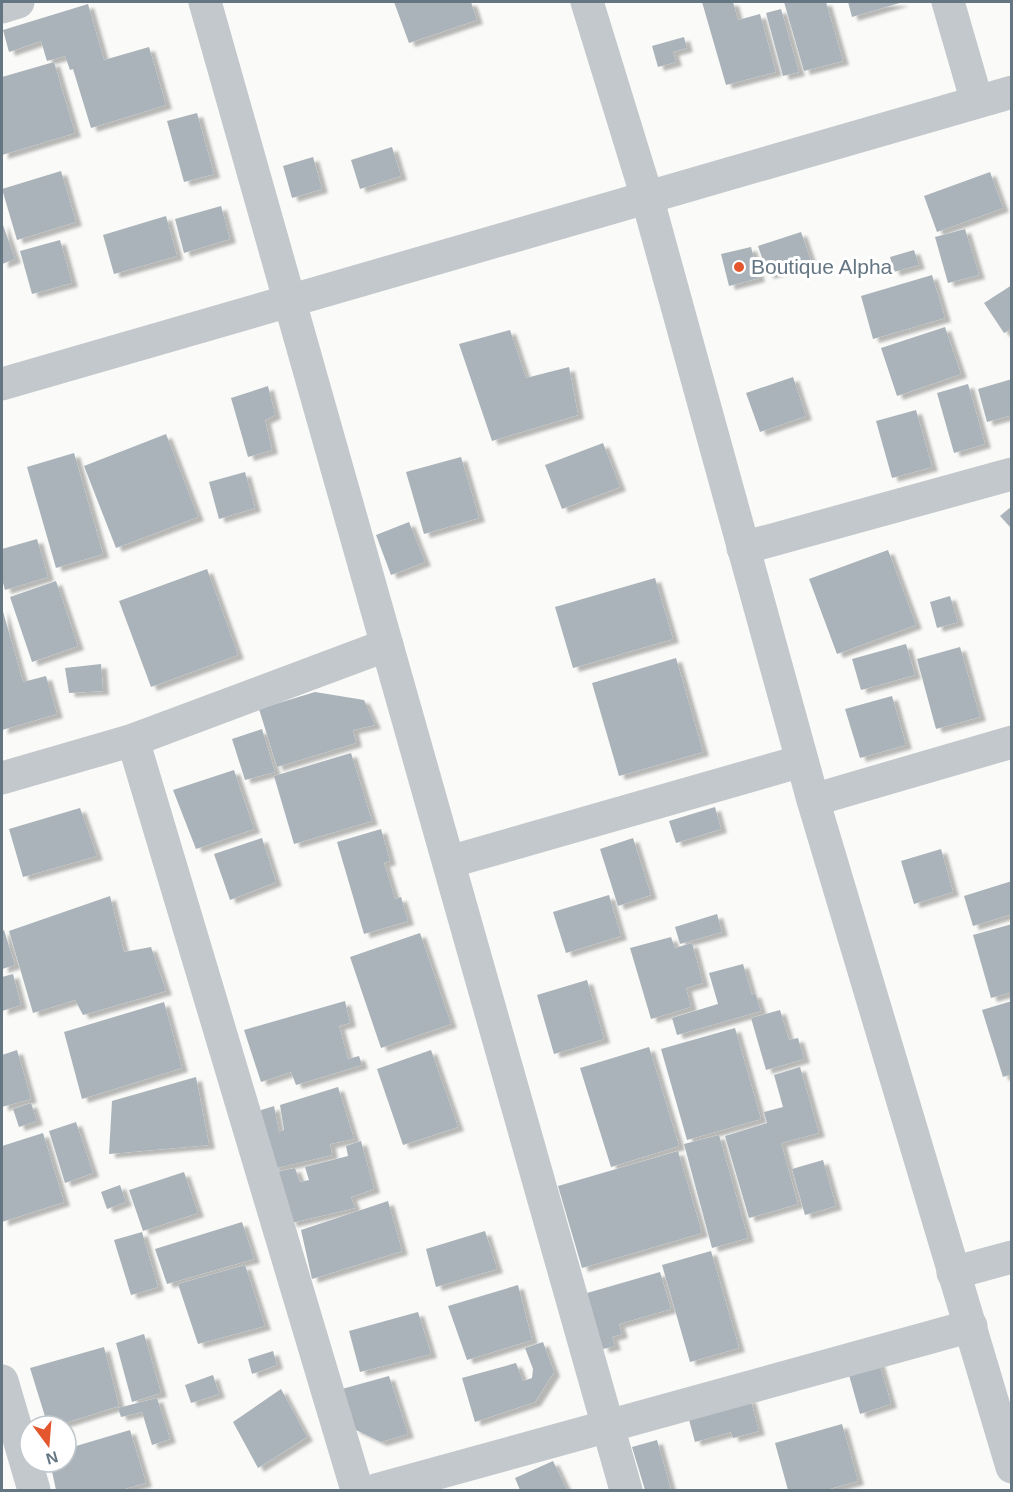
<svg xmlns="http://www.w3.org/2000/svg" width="1013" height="1492" viewBox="0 0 1013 1492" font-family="Helvetica,sans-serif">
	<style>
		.building { fill: #aab3b9; filter: url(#shadow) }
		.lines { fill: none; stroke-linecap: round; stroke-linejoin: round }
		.minor { stroke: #c3c8cc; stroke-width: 33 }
		.poi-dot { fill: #e4572e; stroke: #fff; stroke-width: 2 }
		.labels { text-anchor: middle; stroke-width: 6; stroke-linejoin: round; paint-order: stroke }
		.poi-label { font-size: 21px; fill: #657683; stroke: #fff; text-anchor: start }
	</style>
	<defs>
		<filter id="shadow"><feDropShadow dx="6" dy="4" stdDeviation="1.5" flood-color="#0004"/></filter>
	</defs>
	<rect width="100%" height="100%" fill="#fafaf8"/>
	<g class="building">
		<polygon points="394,2 471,2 477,20 409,43"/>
		<polygon points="702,2 733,2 738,20 760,14 776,72 726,85"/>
		<polygon points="784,2 826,2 843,61 804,71"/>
		<polygon points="848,2 903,2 852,17"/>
		<polygon points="88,4 104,60 149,47 166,105 91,128 73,69 70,70 65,56 47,61 41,41 9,52 3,30"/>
		<polygon points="781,9 799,72 783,76 766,13"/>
		<polygon points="684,37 687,48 673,52 676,62 658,67 652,46"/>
		<polygon points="54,62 75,133 2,155 2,77"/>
		<polygon points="197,113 214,174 184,182 167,121"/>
		<polygon points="392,147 401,176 360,189 351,160"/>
		<polygon points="313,157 322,189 292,198 283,166"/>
		<polygon points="61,171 76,222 17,240 2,189"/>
		<polygon points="990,172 1003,208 937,232 924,196"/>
		<polygon points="221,206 230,239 184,253 175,219"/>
		<polygon points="166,216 177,256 114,274 103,235"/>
		<polygon points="2,222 15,259 2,264"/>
		<polygon points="965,229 979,275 948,283 935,237"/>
		<polygon points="801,232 811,261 768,275 758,246"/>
		<polygon points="60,240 72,283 32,294 20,251"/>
		<polygon points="751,247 759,278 729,286 721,254"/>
		<polygon points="914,250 919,265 894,272 890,257"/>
		<polygon points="932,275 945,318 873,339 861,296"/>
		<polygon points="1012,285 1012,328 1004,333 984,303"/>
		<polygon points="945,327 961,374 897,396 881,348"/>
		<polygon points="510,330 526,378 569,367 578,415 492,441 459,344"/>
		<polygon points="793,377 806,416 760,432 746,393"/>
		<polygon points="1012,379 1012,415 987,422 978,389"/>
		<polygon points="968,384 985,444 954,453 937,393"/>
		<polygon points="268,386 275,415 265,420 272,450 248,457 231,398"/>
		<polygon points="916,410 932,467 892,478 876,421"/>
		<polygon points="166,434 198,517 116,548 84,466"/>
		<polygon points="603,443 620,487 562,509 545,465"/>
		<polygon points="74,453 103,554 56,568 27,467"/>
		<polygon points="461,457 479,518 424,534 406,472"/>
		<polygon points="245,472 255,508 219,519 209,482"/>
		<polygon points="1012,506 1012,529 1000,516"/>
		<polygon points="409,522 425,562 391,575 376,535"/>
		<polygon points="37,539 48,577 5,590 2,579 2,549"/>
		<polygon points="888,550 916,625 837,654 809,579"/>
		<polygon points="207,569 238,655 151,687 119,601"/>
		<polygon points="655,578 673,639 573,668 555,607"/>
		<polygon points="56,581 78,646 32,662 10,597"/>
		<polygon points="950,596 958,622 937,628 930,602"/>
		<polygon points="2,608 23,682 46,676 57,714 2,730"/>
		<polygon points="906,644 915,675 861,690 852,659"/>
		<polygon points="960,647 980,717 936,729 917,659"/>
		<polygon points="676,658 703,752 619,776 592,683"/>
		<polygon points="101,664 103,691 69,693 65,668"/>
		<polygon points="315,692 364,700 375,725 353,730 356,743 277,767 259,709"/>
		<polygon points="892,696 906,745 860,758 845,709"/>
		<polygon points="262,729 275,772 245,780 232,739"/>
		<polygon points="351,753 372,821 294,844 274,776"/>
		<polygon points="234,770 254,829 196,849 173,790"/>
		<polygon points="715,807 721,829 676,843 669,821"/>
		<polygon points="80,808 97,856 23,877 9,829"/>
		<polygon points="381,829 390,861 384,863 395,899 401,897 408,921 364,934 337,842"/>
		<polygon points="262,838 276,882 230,900 214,854"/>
		<polygon points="633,838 651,895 618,906 600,849"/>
		<polygon points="941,849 953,892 914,904 901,861"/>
		<polygon points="1012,881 1012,914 973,926 964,896"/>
		<polygon points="609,895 621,936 566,953 553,912"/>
		<polygon points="110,896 124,952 151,947 166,991 83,1015 75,1000 33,1013 9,931"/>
		<polygon points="717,914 722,932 680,944 675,927"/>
		<polygon points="1012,924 1012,992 991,998 973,935"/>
		<polygon points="4,930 15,965 2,969 2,931"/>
		<polygon points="420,933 451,1024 381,1048 350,957"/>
		<polygon points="671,937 675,948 692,943 703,983 686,988 691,1007 651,1019 630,948"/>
		<polygon points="743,964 752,995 755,993 761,1011 677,1035 672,1018 718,1004 709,973"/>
		<polygon points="13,974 21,1005 2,1011 2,977"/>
		<polygon points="587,980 604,1039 554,1054 537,995"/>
		<polygon points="345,1001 350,1023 339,1026 348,1059 359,1056 362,1065 296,1085 291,1072 261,1082 244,1030"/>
		<polygon points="1012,1001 1012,1074 1003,1077 982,1010"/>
		<polygon points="164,1002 182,1068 82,1099 64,1032"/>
		<polygon points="780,1010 789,1040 798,1038 804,1059 766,1070 751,1018"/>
		<polygon points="735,1028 761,1119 687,1140 661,1049"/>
		<polygon points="649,1047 679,1146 611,1167 580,1068"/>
		<polygon points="17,1050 31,1099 2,1107 2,1055"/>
		<polygon points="431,1050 458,1127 403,1145 377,1069"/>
		<polygon points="800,1067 819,1133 781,1143 798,1204 749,1218 725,1136 767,1123 764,1112 783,1107 774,1075"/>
		<polygon points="196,1077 209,1145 109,1154 112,1101"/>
		<polygon points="338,1087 354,1139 330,1144 332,1155 273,1169 255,1112 274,1106 279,1132 284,1130 280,1105"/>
		<polygon points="31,1103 37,1121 19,1127 13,1109"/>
		<polygon points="76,1122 93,1173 65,1183 49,1131"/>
		<polygon points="43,1133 64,1202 2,1222 2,1146"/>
		<polygon points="719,1135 748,1238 712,1248 684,1144"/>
		<polygon points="361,1141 374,1189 351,1197 355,1208 291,1223 276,1172 295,1168 300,1182 309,1180 305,1167 348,1156 346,1146"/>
		<polygon points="678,1151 702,1233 582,1268 558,1186"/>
		<polygon points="823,1160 836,1206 805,1215 792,1169"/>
		<polygon points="184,1172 198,1213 143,1231 129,1190"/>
		<polygon points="120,1185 126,1202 107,1209 101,1192"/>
		<polygon points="388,1201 402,1251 312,1279 301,1230"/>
		<polygon points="242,1222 254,1259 167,1284 155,1249"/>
		<polygon points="485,1231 497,1269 436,1287 426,1249"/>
		<polygon points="142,1232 158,1287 131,1295 114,1240"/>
		<polygon points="711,1251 739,1348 690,1362 662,1265"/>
		<polygon points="245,1265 265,1326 198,1344 178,1284"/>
		<polygon points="660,1272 671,1309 619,1324 622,1334 612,1337 615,1346 603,1349 587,1293"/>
		<polygon points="518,1285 532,1340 467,1360 448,1306"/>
		<polygon points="418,1312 431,1354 360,1372 349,1331"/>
		<polygon points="144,1334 161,1393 132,1402 116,1343"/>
		<polygon points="543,1342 554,1372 535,1402 475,1422 462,1378 516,1363 523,1381 532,1378 533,1369 525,1348"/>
		<polygon points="104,1347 119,1406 55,1426 48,1426 30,1368"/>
		<polygon points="273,1351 277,1365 252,1374 248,1359"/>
		<polygon points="878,1359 891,1404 860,1414 847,1368"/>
		<polygon points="213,1375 219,1394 191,1403 185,1385"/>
		<polygon points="389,1376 408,1434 381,1442 354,1429 342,1389"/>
		<polygon points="281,1389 307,1437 258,1468 233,1422"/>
		<polygon points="157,1398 170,1439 152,1445 142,1412 121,1417 118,1408"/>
		<polygon points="750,1398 759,1431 733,1438 731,1432 695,1442 688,1416"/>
		<polygon points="842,1424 858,1481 826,1490 788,1490 775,1443"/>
		<polygon points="130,1430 146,1483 121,1490 56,1490 50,1462 66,1462 66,1449"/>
		<polygon points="657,1440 671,1490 645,1490 632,1447"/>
		<polygon points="553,1461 567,1490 520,1490 515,1478"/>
	</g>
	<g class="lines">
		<g class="minor">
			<polyline points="205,2 626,1490"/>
			<polyline points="587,2 647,197 813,800 1012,1467"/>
			<polyline points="948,2 977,102"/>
			<polyline points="2,7 18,2"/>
			<polyline points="2,384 1012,92"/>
			<polyline points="743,548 1012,474"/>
			<polyline points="133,740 357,1490"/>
			<polyline points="2,778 133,740 387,645"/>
			<polyline points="813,800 1012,742"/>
			<polyline points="449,862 802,761"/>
			<polyline points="953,1273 1012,1257"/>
			<polyline points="2,1381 34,1490"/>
			<polyline points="376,1490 971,1326"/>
		</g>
	</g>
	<circle class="poi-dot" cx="739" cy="267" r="6"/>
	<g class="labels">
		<g class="poi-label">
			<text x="751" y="274">Boutique Alpha</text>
		</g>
	</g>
	<rect width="1013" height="1492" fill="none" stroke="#657683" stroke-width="6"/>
	<g transform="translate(48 1444) rotate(164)"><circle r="28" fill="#ffffff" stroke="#c1c8cd" stroke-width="1.5"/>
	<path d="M0-4.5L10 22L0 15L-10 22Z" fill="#e4572e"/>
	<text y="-9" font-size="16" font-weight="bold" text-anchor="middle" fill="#657683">N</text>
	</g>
</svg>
